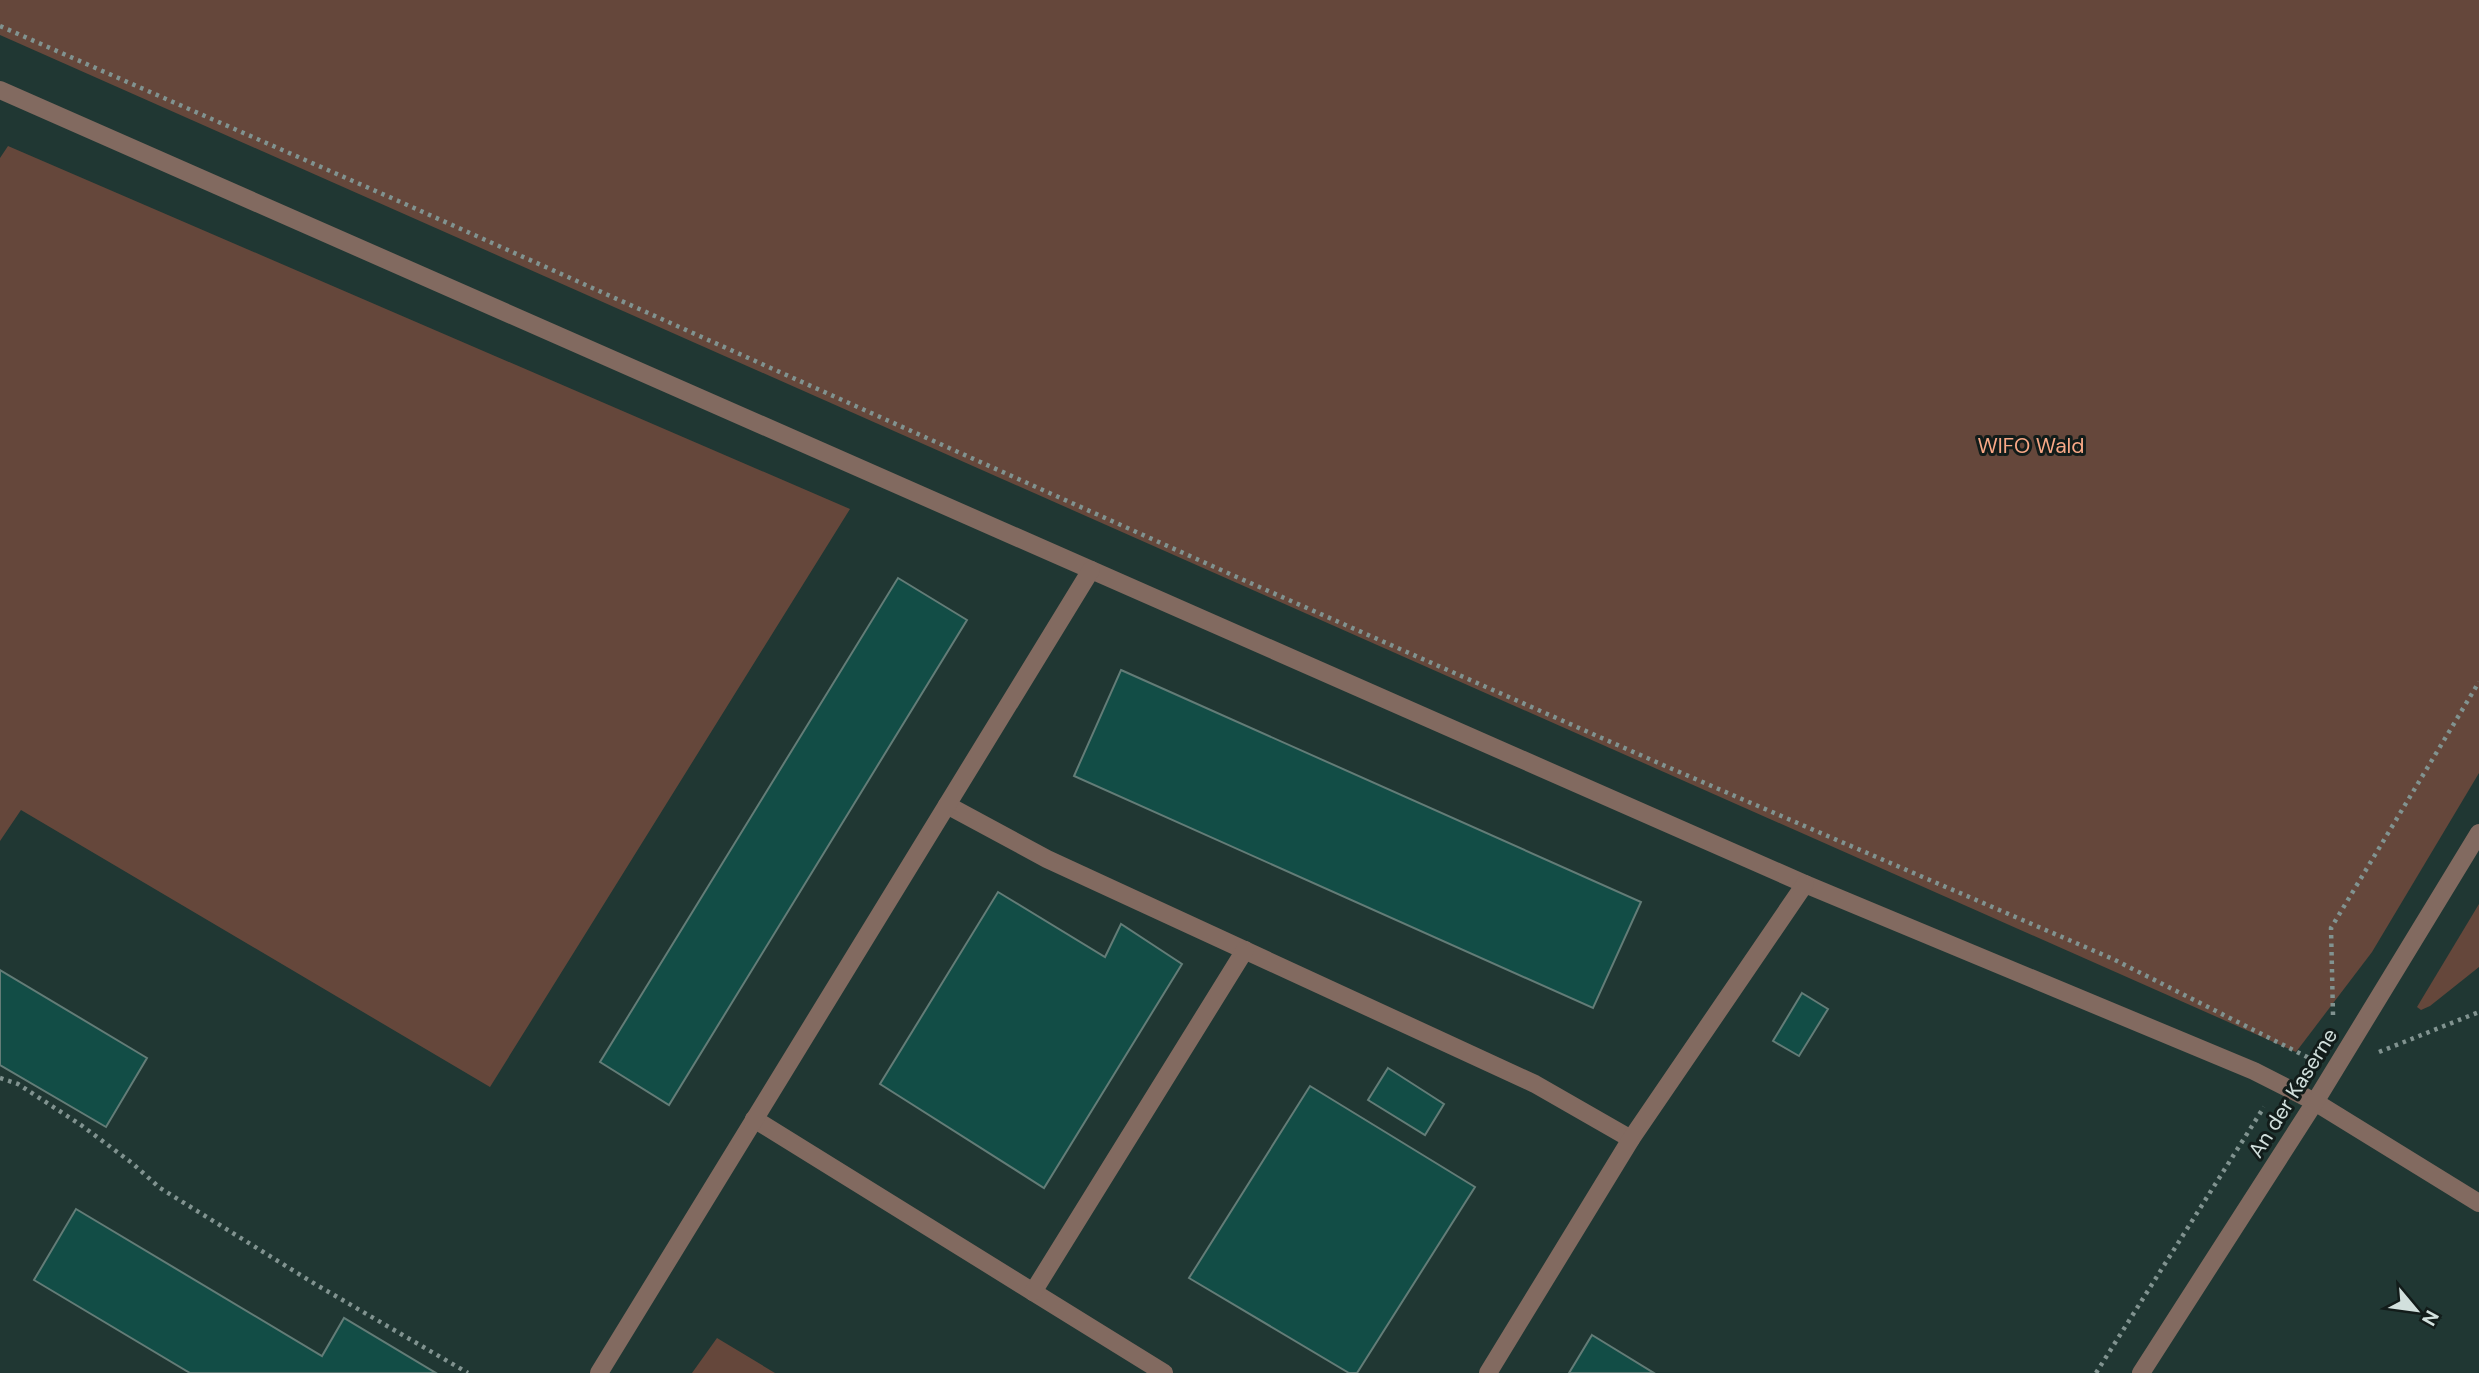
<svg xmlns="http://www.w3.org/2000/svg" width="2479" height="1373" viewBox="0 0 2479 1373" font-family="'DM Sans',sans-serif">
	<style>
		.green { fill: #65473b }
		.building { fill: #124d46; stroke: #637c77; stroke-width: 2 }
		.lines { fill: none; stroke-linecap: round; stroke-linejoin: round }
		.path { stroke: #819390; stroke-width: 4.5; stroke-dasharray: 3.5 5; stroke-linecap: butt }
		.minor { stroke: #826a60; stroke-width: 18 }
		.labels { text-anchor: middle; stroke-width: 6; stroke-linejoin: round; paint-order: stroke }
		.park-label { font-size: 21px; fill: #f8a886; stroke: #121c1a }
		.street-label { font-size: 21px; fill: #d2e0dd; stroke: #121c1a }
	</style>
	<rect width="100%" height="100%" fill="#203733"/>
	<g class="green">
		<polygon points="0,0 2479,0 2479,773 2372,952 2296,1052 0,35"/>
		<polygon points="8,146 850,509 490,1087 21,810 0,841 0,158"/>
		<polygon points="2479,904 2479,967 2430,1006 2421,1010 2417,1007"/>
		<polygon points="717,1338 775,1373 692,1373"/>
	</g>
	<g class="building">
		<polygon points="898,578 967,620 669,1105 600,1062"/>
		<polygon points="1121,670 1641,902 1593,1008 1074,776"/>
		<polygon points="998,892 1105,957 1121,924 1182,964 1044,1188 880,1084"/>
		<polygon points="0,970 147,1058 106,1127 0,1065"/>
		<polygon points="1802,993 1828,1009 1799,1056 1773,1041"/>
		<polygon points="1388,1068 1444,1104 1425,1135 1368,1100"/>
		<polygon points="1310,1086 1475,1187 1357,1373 1349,1373 1189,1278"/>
		<polygon points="76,1209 322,1356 344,1318 436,1373 190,1373 34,1280"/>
		<polygon points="1592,1335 1654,1373 1569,1373"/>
	</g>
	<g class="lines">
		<g class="path">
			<polyline points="0,26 403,203 1239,578 1663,765 2113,959 2309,1058"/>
			<polyline points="2333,1015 2331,928 2479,682"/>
			<polyline points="2379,1052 2479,1012"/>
			<polyline points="0,1078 18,1084 81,1125 132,1163 160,1188 315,1284 468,1373"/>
			<polyline points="2096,1373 2264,1107"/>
		</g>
		<g class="minor">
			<polyline points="0,90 1805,884 2254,1071 2315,1102 2479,1203"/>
			<polyline points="947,805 1047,859 1535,1084 1631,1139"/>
			<polyline points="754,1119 1164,1373"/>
			<polyline points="1033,1292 1245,950"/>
			<polyline points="599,1373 1091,570"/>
			<polyline points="1488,1373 1631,1139 1805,884"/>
			<polyline points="2141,1373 2315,1102 2479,833"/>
		</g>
	</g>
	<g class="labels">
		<g class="park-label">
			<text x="2031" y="453">WIFO Wald</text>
		</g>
		<g class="street-label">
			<text transform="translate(2293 1093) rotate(-58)" y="7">An der Kaserne</text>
		</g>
	</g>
	<g transform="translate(2416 1310) rotate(119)" stroke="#121c1a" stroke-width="5" paint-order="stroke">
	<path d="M0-5L12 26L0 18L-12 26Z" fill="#d2e0dd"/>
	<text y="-10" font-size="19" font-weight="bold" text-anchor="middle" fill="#d2e0dd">N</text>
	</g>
</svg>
